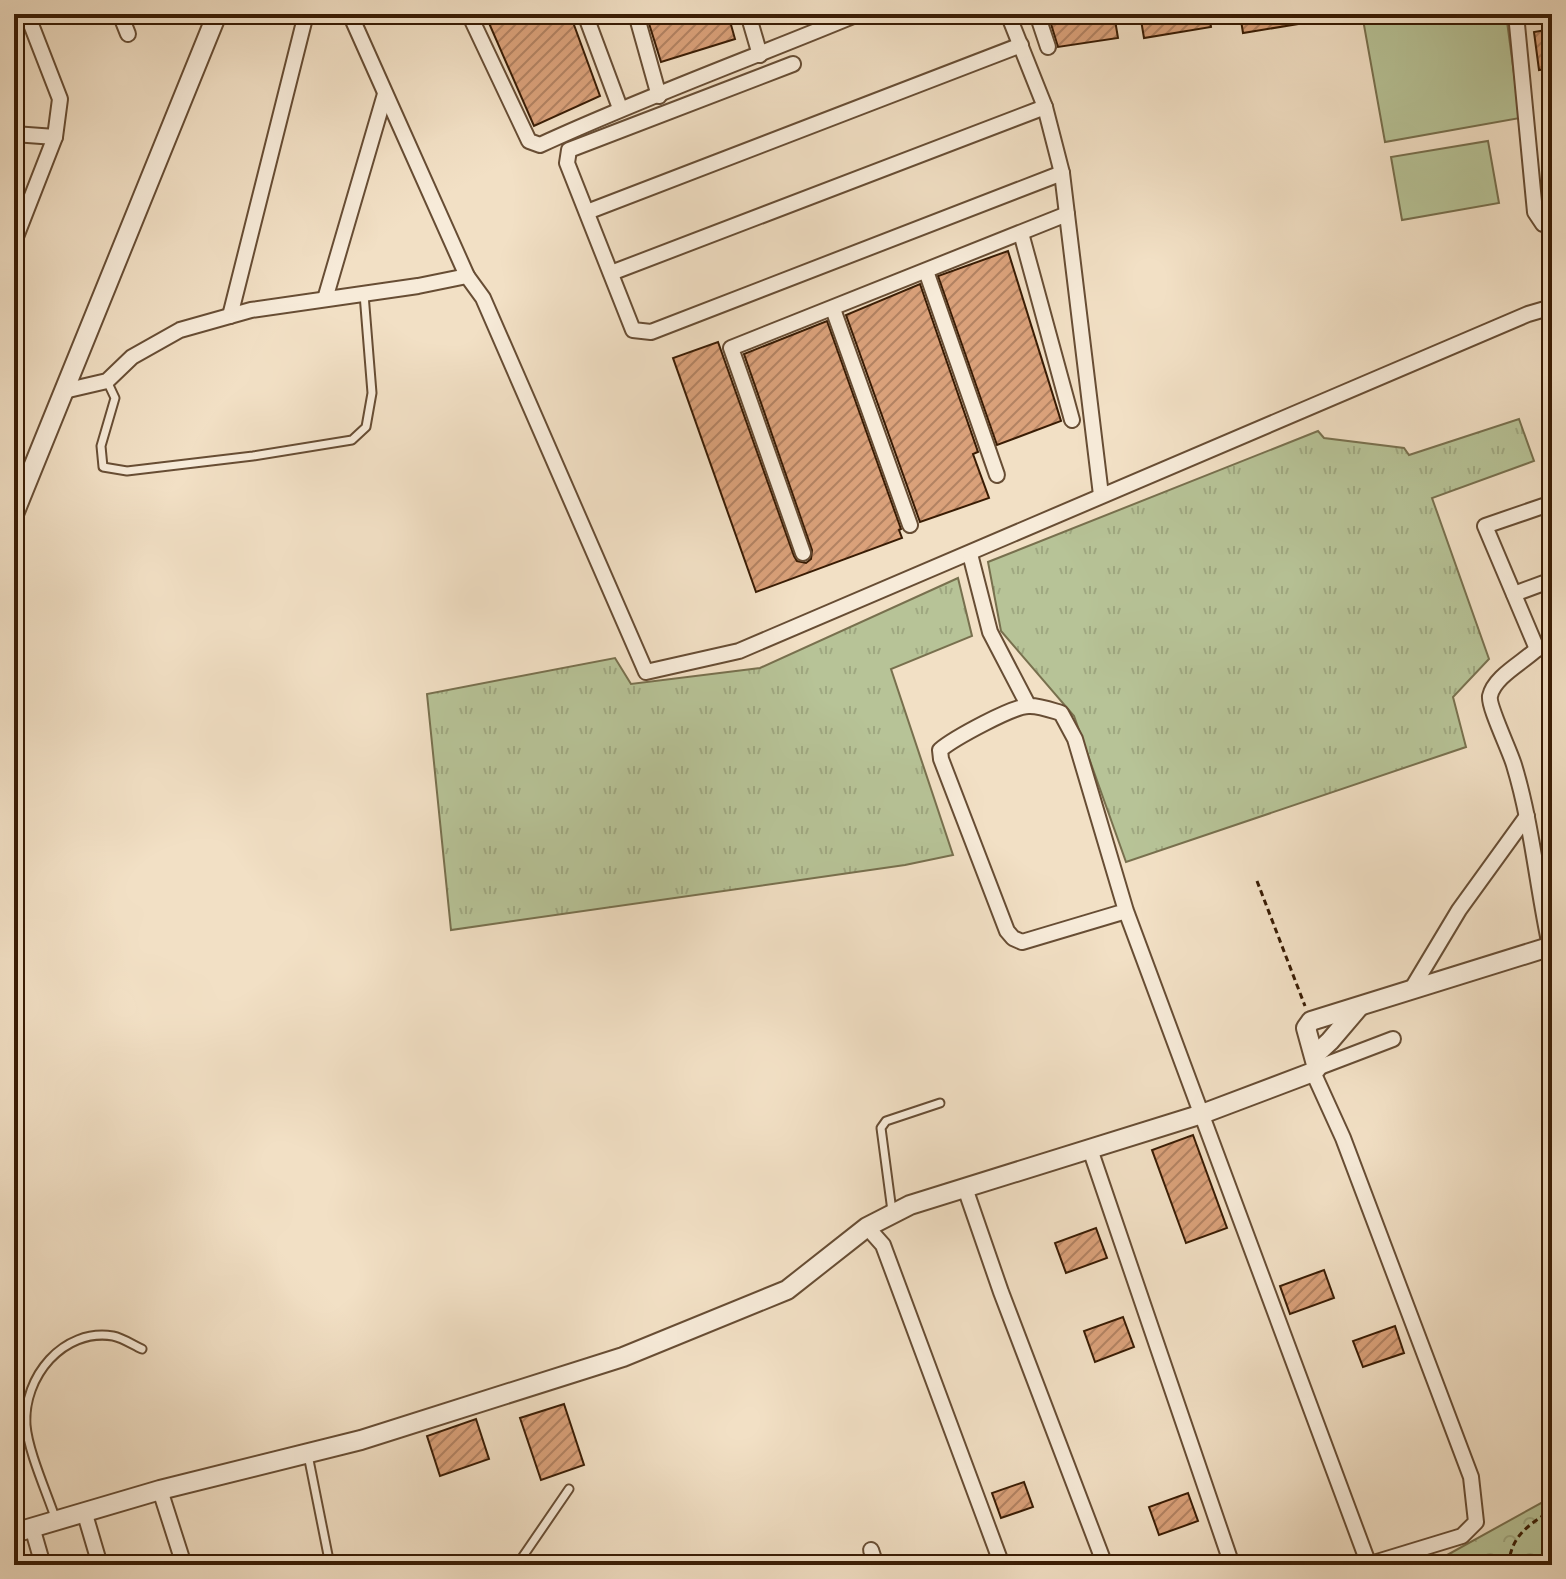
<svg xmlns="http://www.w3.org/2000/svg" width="1566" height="1579" viewBox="0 0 1566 1579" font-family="'Gentium Book Plus',serif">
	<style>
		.grass { fill: url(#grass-tufts); stroke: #78704e; stroke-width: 2 }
		.forest { fill: url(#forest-crowns); stroke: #78704e; stroke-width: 2 }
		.garden { fill: #b7c397; stroke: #78704e; stroke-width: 2 }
		.building { fill: url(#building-hatch); stroke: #391c04; stroke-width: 2 }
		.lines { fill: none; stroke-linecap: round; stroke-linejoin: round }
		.service-casing { stroke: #674d34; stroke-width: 11 }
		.minor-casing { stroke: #674d34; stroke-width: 18 }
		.tertiary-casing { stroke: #674d34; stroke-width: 22 }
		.path { stroke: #391c04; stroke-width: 3; stroke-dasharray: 6 4; stroke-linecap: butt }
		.service { stroke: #f7ebd9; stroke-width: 7 }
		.minor { stroke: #f7ebd9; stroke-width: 14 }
		.tertiary { stroke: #f7ebd9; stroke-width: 18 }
	</style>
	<defs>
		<pattern id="grass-tufts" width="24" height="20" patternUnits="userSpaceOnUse" patternTransform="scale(2)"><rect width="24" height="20" fill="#b7c397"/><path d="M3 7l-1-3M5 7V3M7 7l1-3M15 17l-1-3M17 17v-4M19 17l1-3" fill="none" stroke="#9ea780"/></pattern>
		<pattern id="forest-crowns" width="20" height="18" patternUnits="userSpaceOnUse" patternTransform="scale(2)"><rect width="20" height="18" fill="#b7c397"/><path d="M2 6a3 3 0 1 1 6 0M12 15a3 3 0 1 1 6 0" fill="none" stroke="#9ea780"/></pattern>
		<pattern id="building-hatch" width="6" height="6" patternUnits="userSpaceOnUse" patternTransform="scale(2)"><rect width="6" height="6" fill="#daa17a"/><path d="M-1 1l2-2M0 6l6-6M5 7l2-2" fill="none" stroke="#b28262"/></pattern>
	</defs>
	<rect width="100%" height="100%" fill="#f2e0c5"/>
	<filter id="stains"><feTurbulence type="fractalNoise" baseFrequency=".0025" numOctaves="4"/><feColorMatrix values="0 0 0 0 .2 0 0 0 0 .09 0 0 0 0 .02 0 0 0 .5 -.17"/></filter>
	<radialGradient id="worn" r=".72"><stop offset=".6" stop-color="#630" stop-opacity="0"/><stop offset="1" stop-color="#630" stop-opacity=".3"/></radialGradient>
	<g class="grass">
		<polygon points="1519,419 1534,461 1432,498 1489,659 1453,697 1466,747 1126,862 1074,716 1001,631 988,562 1318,431 1324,438 1404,448 1409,455"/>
		<polygon points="958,578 972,636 891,669 953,855 905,865 451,930 427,694 615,658 631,684 760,668"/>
	</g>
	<polygon class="forest" points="1552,1497 1552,1565 1429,1565"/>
	<g class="garden">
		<polygon points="1362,14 1506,14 1520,118 1385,142"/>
		<polygon points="1488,141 1499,203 1402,220 1391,157"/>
	</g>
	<g class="building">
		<polygon points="485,14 570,14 600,96 534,126"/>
		<polygon points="646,14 728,14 735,39 661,62"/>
		<polygon points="1048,14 1114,14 1118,38 1058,47"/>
		<polygon points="1140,14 1209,14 1211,27 1144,38"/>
		<polygon points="1240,14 1311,14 1311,22 1243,33"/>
		<polygon points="1552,29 1552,68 1539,70 1534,32"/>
		<polygon points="1008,251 1061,421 997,445 938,276"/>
		<polygon points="920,284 978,452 973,454 989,498 920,522 846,315"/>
		<polygon points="827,321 901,529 899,530 902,538 756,592 673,358 718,342 794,556 797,561 806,563 811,559 812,550 744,354"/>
		<polygon points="1193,1135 1227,1228 1186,1243 1152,1150"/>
		<polygon points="1096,1228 1107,1258 1066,1273 1055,1243"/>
		<polygon points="1324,1270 1334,1298 1290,1314 1280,1286"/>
		<polygon points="1123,1317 1134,1347 1095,1362 1084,1331"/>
		<polygon points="1395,1326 1404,1353 1363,1367 1353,1341"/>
		<polygon points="564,1404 584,1465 541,1480 520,1418"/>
		<polygon points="476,1419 489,1459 440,1476 427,1436"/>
		<polygon points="1024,1482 1033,1507 1001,1518 992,1493"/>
		<polygon points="1188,1493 1198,1521 1159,1535 1149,1507"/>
	</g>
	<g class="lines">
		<g class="service-casing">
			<g id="service">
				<polyline points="107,381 115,398 101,446 103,467 127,471 253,456 352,440 366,427 372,393 364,294"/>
				<polyline points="892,1211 881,1128 886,1121 940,1103"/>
				<polyline points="308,1455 330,1565"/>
				<path d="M 56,1520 C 47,1493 28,1451 26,1425 C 23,1377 63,1328 113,1336 C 123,1338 133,1345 142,1349"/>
				<polyline points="517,1565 569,1489"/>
			</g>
		</g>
		<g class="minor-casing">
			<g id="minor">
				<polyline points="120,14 128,34"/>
				<polyline points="350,14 467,276"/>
				<path d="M 469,14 L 529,141 L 540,145 C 644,97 752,58 858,14"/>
				<polyline points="585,14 620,108"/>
				<polyline points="636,14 659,96"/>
				<polyline points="748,14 760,55"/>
				<polyline points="1008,14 1045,107 1062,173 1101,495"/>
				<polyline points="1037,14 1048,47"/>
				<polyline points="1516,14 1535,212 1543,224 1552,225"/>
				<polyline points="793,64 569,150 567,163 633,330 651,332 1062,173"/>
				<polyline points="14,134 55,137"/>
				<polyline points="587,212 1021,45"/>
				<polyline points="1021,233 1072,420"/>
				<polyline points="14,242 55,137 60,99 27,14"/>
				<polyline points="926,271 997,475"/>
				<polyline points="611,273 1045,107"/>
				<polyline points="325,299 385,94"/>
				<polyline points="833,309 910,525"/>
				<polyline points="230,316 306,14"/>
				<polyline points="64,391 107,381 132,357 180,330 251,310 418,286 467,276 483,298 646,672 739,651 1528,314 1552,307"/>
				<polyline points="1552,503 1485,526 1537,649 1552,644"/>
				<polyline points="803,553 731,348 1067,214"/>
				<polyline points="970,554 990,632 1028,705"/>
				<polyline points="1514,594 1552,580"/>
				<path d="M 1537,649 C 1522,663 1494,677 1490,696 C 1488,706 1510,751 1514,765 C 1532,824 1537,886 1550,946"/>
				<path d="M 1126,911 L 1022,942 L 1013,938 L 1007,931 L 941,759 L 940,750 C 953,739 1014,705 1030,706 C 1040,706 1051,710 1061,713 L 1075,739 L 1126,911 L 1369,1565"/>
				<polyline points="1411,990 1459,910 1527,816"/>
				<polyline points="1317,1068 1393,1039"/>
				<polyline points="1313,1072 1343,1138 1471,1477 1476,1522 1462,1536 1367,1565"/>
				<polyline points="1090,1149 1232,1565"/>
				<polyline points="965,1188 1001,1292 1105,1565"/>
				<polyline points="867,1227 883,1245 1002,1565"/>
				<polyline points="160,1490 184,1565"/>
				<polyline points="84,1511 100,1565"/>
				<polyline points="32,1527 43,1565"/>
				<polyline points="871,1550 876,1565"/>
			</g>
		</g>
		<g class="tertiary-casing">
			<g id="tertiary">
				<polyline points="14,514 217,14"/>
				<polyline points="1315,1055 1330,1041 1359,1007"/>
				<polyline points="14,1533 160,1490 361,1440 623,1357 787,1290 867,1227 910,1205 1202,1114 1313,1072 1317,1068 1306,1028 1311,1021 1552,946"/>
			</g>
		</g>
		<g class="path">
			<polyline points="1257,881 1305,1006"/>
			<path d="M 1509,1565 C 1510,1536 1530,1524 1552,1510"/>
		</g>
		<use href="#service" class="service"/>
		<use href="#minor" class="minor"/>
		<use href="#tertiary" class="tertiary"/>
	</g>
	<rect width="1566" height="1579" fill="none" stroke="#f2e0c5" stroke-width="48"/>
	<rect x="16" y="16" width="1534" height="1547" fill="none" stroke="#391c04" stroke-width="4"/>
	<rect x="24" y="24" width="1518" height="1531" fill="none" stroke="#391c04" stroke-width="2"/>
	<rect width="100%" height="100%" filter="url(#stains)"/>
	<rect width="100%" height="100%" fill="url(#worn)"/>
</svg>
